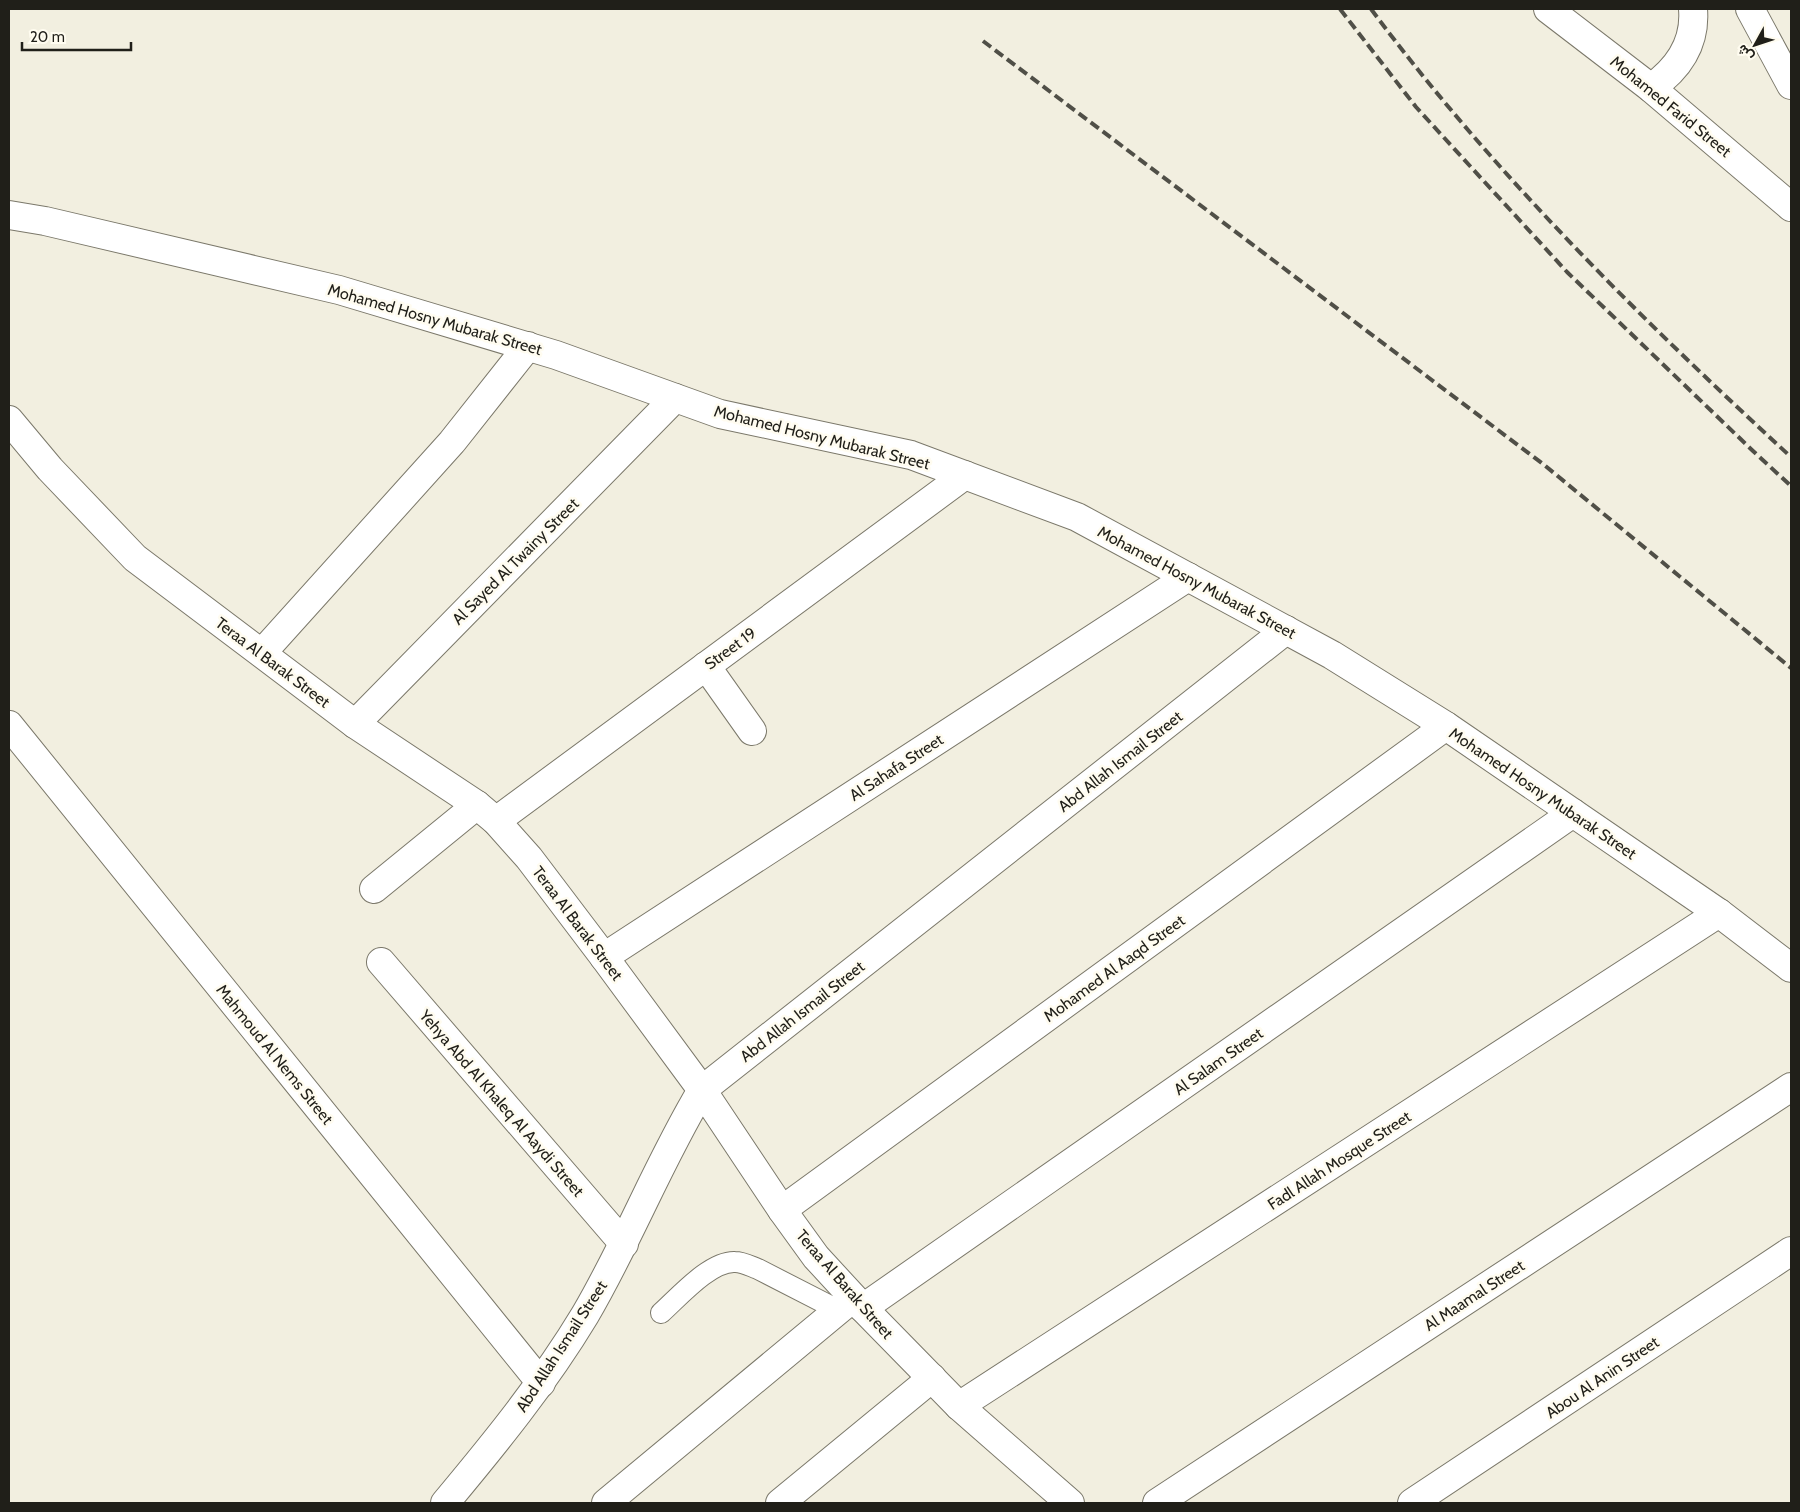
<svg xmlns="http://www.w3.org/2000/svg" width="1800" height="1512" viewBox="0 0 1800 1512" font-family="Cabin,Vazirmatn,sans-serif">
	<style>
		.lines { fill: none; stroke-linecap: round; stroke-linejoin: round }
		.lane-casing { stroke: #7b786a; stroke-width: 22 }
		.street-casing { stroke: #7b786a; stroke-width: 30 }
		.secondary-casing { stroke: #7b786a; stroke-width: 30 }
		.lane { stroke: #fff; stroke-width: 20 }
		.street { stroke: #fff; stroke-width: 28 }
		.secondary { stroke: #fff; stroke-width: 28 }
		.rail { stroke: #504f47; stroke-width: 4; stroke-dasharray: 10 5; stroke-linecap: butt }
		.labels { text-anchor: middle; stroke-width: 5; stroke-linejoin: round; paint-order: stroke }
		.street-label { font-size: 16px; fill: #201f19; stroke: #fffcf0 }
	</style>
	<rect width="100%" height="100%" fill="#f2efe0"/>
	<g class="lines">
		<g class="lane-casing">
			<path id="lane" d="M 661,1313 C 679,1297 710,1261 735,1262 C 743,1262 750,1266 758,1269 L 838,1310"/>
		</g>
		<g class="street-casing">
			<g id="street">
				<polyline points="1750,9 1791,85"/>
				<path d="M 1651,88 C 1678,69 1696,44 1693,9"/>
				<polyline points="9,215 45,221 339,290 556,355 720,414 911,455 1077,517 1332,655 1446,726 1719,913 1791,968"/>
				<polyline points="9,420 50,469 135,558 355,724 477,805 496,821 529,858 604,957 702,1090 782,1210 816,1257 863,1308 959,1406 1070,1503"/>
				<polyline points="262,653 452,442 528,346"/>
				<polyline points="706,666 752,731"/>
				<polyline points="355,724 675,398"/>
				<polyline points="9,725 541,1383"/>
				<polyline points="496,821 965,475"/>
				<polyline points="374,889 477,805"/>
				<polyline points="604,957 1188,577"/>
				<polyline points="381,962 624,1244"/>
				<polyline points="782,1210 1446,726"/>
				<polyline points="863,1308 1573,813"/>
				<polyline points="959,1406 1719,913"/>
				<path d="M 445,1503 C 495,1443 544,1383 585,1315 C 628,1242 658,1163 702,1090 L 1286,630"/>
				<polyline points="606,1503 853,1298"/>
				<polyline points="780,1503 932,1378"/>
				<polyline points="1157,1503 1791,1087"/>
				<polyline points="1412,1503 1791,1251"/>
			</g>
		</g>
		<g class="secondary-casing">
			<polyline id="secondary" points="1548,9 1651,88 1791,207"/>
		</g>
		<use href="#lane" class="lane"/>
		<use href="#street" class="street"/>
		<use href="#secondary" class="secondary"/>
		<g class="rail">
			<polyline points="1340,9 1416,107 1567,272 1753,451 1791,486"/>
			<path d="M 1371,9 C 1493,173 1641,319 1791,457"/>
			<polyline points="983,41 1543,464 1791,668"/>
		</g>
	</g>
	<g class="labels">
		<g class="street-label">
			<text transform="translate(1671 106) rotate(39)" y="6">Mohamed Farid Street</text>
			<text transform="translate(435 319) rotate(16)" y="6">Mohamed Hosny Mubarak Street</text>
			<text transform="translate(822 437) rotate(14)" y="6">Mohamed Hosny Mubarak Street</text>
			<text transform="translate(515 561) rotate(-45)" y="6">Al Sayed Al Twainy Street</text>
			<text transform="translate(1197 582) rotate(28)" y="6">Mohamed Hosny Mubarak Street</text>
			<text transform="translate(730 648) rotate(-36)" y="6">Street 19</text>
			<text transform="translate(273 662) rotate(37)" y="6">Teraa Al Barak Street</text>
			<text transform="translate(1120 761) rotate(-38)" y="6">Abd Allah Ismail Street</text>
			<text transform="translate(896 767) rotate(-33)" y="6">Al Sahafa Street</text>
			<text transform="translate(1543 793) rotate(34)" y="6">Mohamed Hosny Mubarak Street</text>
			<text transform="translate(578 923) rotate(53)" y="6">Teraa Al Barak Street</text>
			<text transform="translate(1114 968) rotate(-36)" y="6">Mohamed Al Aaqd Street</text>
			<text transform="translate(802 1011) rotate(-38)" y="6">Abd Allah Ismail Street</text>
			<text transform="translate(275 1054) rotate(51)" y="6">Mahmoud Al Nems Street</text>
			<text transform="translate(1218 1061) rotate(-35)" y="6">Al Salam Street</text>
			<text transform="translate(502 1103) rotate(49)" y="6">Yehya Abd Al Khaleq Al Aaydi Street</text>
			<text transform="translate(1339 1160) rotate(-33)" y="6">Fadl Allah Mosque Street</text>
			<text transform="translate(845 1284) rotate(49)" y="6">Teraa Al Barak Street</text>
			<text transform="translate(1474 1295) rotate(-33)" y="6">Al Maamal Street</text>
			<text transform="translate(561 1346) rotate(-57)" y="6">Abd Allah Ismail Street</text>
			<text transform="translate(1602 1377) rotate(-34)" y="6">Abou Al Anin Street</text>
		</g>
	</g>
	<rect width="1800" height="1512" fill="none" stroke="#201f19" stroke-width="20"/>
	<g transform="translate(1755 45) rotate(230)" stroke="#fffcf0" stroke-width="4" paint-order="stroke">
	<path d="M0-4L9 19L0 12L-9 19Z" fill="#201f19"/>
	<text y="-8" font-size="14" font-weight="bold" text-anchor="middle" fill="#201f19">ش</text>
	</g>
	<path d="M22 42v8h109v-8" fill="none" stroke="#201f19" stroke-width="2.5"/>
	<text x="30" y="42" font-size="15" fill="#201f19" stroke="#fffcf0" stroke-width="4" paint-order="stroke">20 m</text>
</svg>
